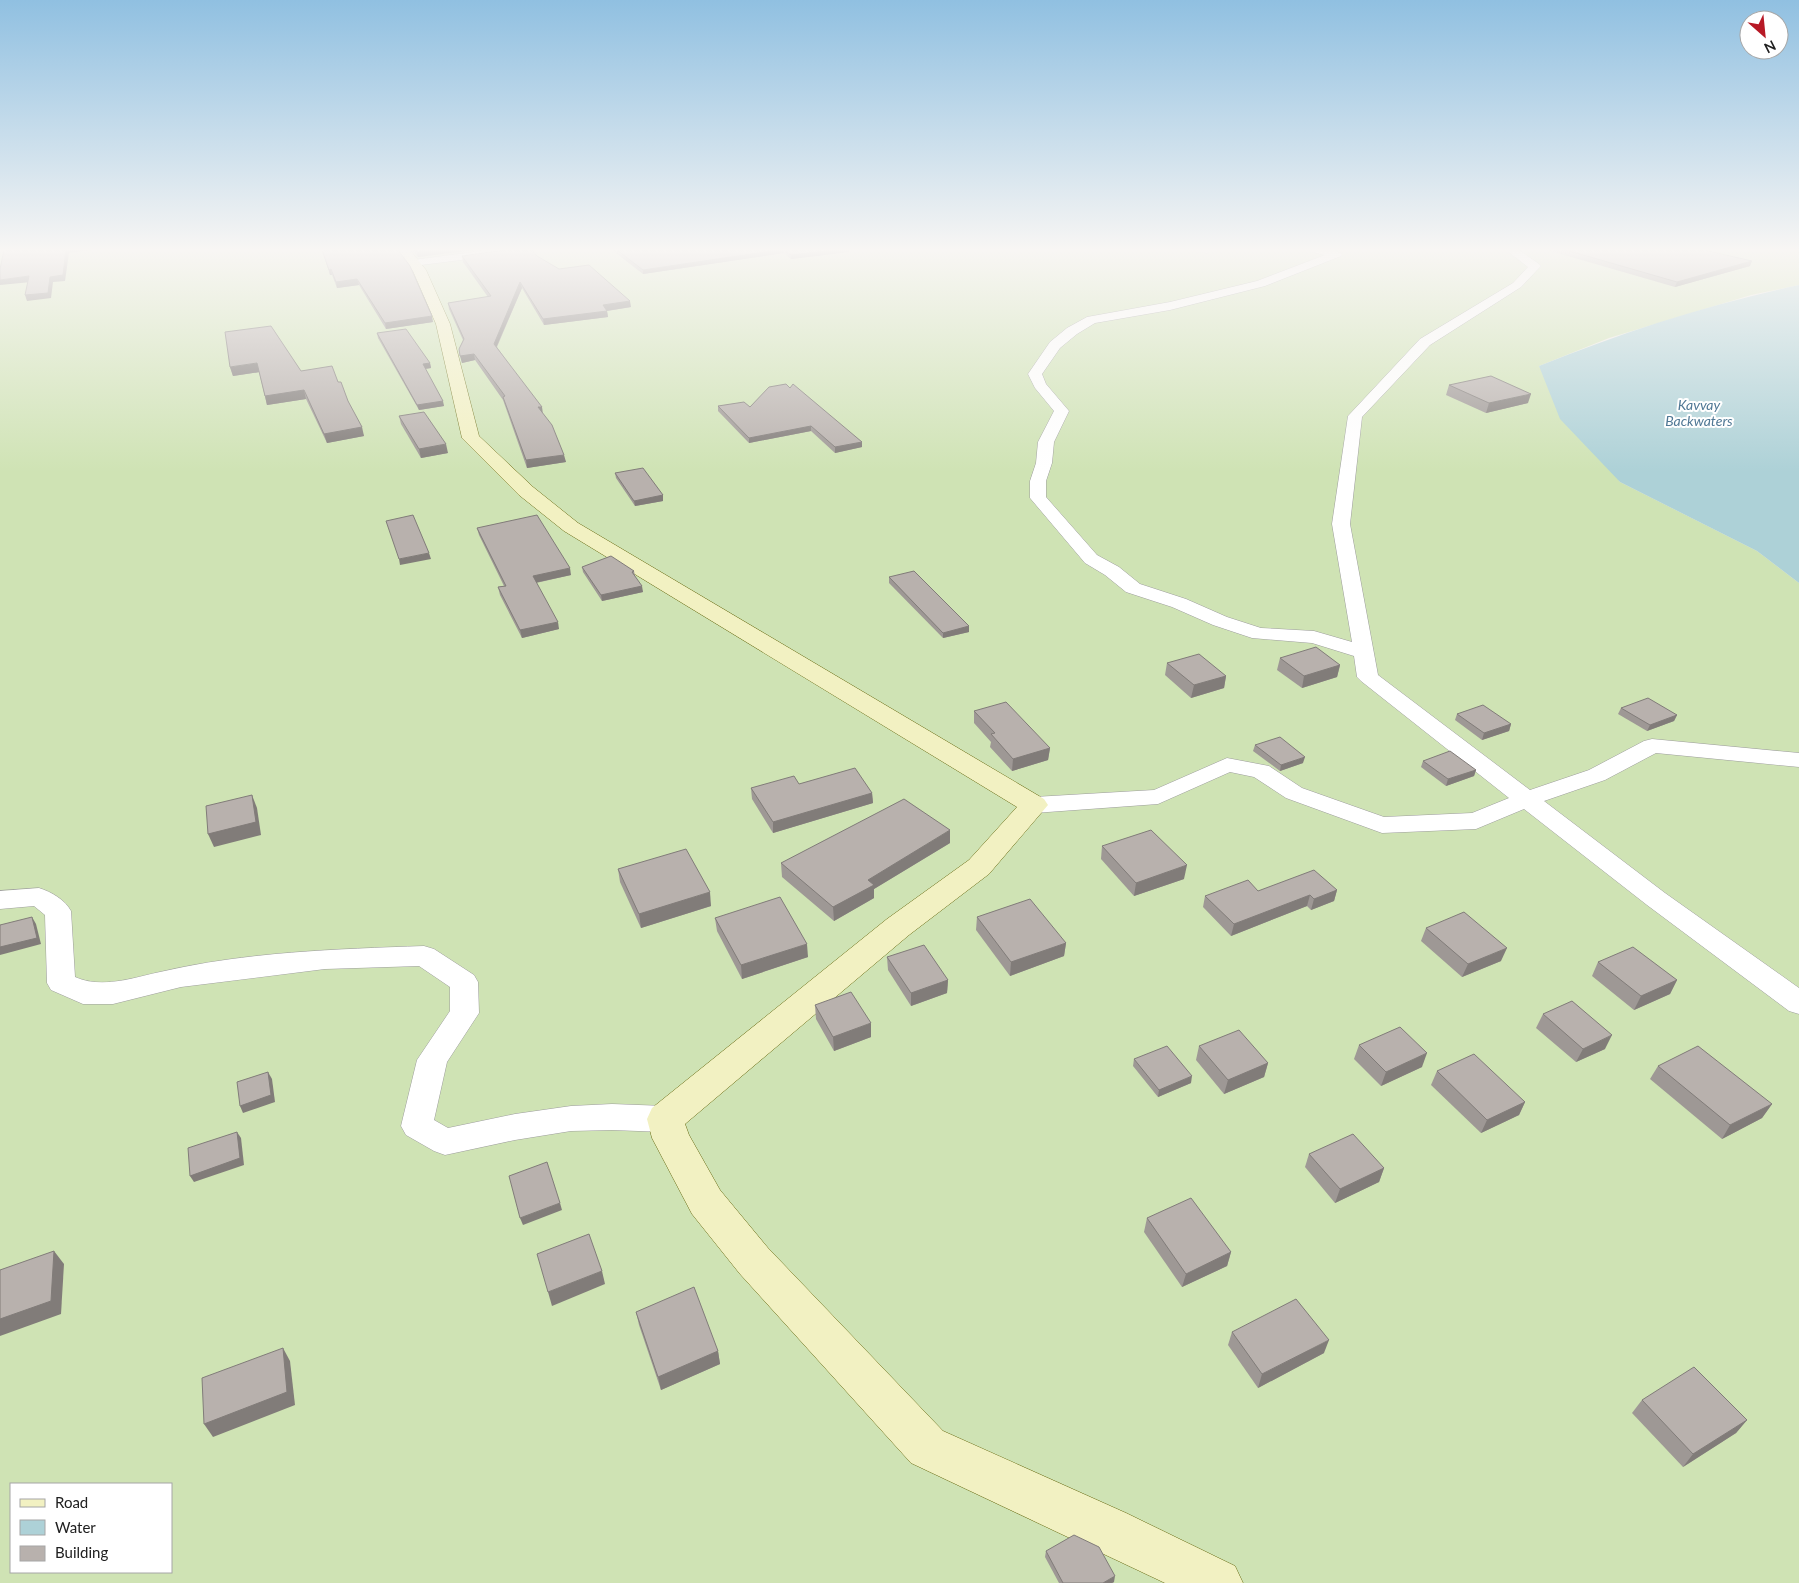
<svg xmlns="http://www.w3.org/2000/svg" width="1799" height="1583" viewBox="0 0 1799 1583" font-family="Lato,sans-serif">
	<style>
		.grass { fill: #cfe3b4; fill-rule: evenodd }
		.water { fill: #add1d7 }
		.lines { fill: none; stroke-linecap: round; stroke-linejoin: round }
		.street-casing { stroke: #9d9d9d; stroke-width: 1 }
		.secondary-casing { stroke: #696b13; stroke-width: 1 }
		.street { fill: #fff; fill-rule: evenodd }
		.secondary { fill: #f2f1c2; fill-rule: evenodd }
		.wall { fill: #9e9895 }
		.shaded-wall { fill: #817c79 }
		.building { fill: #b8b1ad; stroke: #817c79 }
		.labels { text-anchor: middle; stroke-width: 4; stroke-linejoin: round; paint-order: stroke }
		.far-water-label { font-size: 14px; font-style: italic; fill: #507895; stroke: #fff }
	</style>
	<rect width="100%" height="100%" fill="#efece7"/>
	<path class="grass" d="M 0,250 L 1799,250 L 1799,285 L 1751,295 L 1609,338 L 1539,366 L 1620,482 L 1757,551 L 1799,583 L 1799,1583 L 0,1583 ZM 11,1484 L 171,1484 L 171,1572 L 11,1572 Z"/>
	<path class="water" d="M 1799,285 L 1799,583 L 1757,551 L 1620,482 L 1560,419 L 1539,366 C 1623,332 1710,304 1799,285 Z"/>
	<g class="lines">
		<g class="street-casing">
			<g id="street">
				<polygon points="489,250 521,250 516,253 413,266 407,263 413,260"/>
				<polygon points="1198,250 1212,250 1207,253 1199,252"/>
				<polygon points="1311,250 1334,250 1342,254 1341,256 1265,286 1170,310 1095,323 1077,334 1060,348 1042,374 1046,384 1069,411 1054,442 1052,463 1046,481 1046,497 1097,555 1119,567 1140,584 1186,599 1227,617 1261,628 1314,631 1352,642 1332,524 1348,416 1420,339 1513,283 1528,267 1506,250 1519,250 1539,264 1541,266 1539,268 1521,287 1430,345 1362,417 1350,524 1378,675 1530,790 1589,770 1644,741 1652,739 1799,753 1799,767 1656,753 1605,780 1544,801 1665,893 1799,988 1799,1014 1789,1011 1647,905 1524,809 1476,829 1382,833 1286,798 1254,777 1230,772 1158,804 1034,813 1025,810 1022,805 1025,800 1034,797 1154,790 1227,758 1269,766 1302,788 1384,817 1472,813 1509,798 1361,681 1357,677 1354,656 1312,643 1252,638 1213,625 1172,607 1126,592 1105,575 1085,563 1030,498 1030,481 1036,463 1038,442 1054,411 1035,388 1028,374 1050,342 1067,328 1087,317 1170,302 1257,281 1325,255 1312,252"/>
				<path d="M 39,888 C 52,892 65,900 71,911 L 75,977 C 102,989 132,978 160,972 C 246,952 336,949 424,946 L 434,949 L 474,975 L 478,982 L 479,1013 L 447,1062 L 434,1120 L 448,1128 L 515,1114 L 571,1106 L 612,1104 L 665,1106 L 676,1110 L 681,1119 L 676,1128 L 665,1132 L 612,1130 L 571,1131 L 515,1140 L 445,1155 L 434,1151 L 406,1135 L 401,1126 L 417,1060 L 450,1011 L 450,987 L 419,966 L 325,969 L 181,987 L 113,1004 L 83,1004 L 51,990 L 47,983 L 45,915 L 34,906 L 0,909 L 0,891 Z"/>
			</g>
		</g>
		<g class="secondary-casing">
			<polygon id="secondary" points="397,250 410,250 426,270 450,324 479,436 533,487 578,523 1044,799 1048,805 989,874 909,935 685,1124 689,1135 720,1190 768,1248 943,1431 1126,1513 1235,1566 1243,1583 1165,1583 911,1463 740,1274 692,1214 652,1138 647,1119 652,1108 887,919 969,860 1017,807 564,531 519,495 462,438 436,324 413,271"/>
		</g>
		<use href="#street" class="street"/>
		<use href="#secondary" class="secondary"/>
	</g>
	<g class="wall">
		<polygon points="322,250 433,322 386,329 359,285 337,288 332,275 330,275"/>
		<polygon points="412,250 474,250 418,257"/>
		<polygon points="612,250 849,250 849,252 791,259 784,253 643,274"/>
		<polygon points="1547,250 1704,250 1750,266 1675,287"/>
		<polygon points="462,256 537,256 559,269 631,307 607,311 608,317 544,325 522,288 497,347 543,414 566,462 527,468 503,400 475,360 462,363 459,349 463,340 449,309 448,303 488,297 463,262"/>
		<polygon points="377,333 430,363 431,368 425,369 444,406 419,410 378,338"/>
		<polygon points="230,367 301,371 338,382 348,401 364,436 327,443 306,399 267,405 259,372 233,376"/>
		<polygon points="1449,385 1528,403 1486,413 1446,395"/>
		<polygon points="790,388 862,442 862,447 835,453 811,431 749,443 718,411 718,406 750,407"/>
		<polygon points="399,416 448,453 421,458 401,424"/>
		<polygon points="615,473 663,495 663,501 635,506 616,478"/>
		<polygon points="477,528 571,575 536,583 559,629 522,638 500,595 498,587 504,586 479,535"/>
		<polygon points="582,567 634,571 635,576 643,592 602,601 583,572"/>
		<polygon points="889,577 969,626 969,632 943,638 889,583"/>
		<polygon points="1280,658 1340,665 1337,677 1302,688 1277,670"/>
		<polygon points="1167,663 1226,676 1224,688 1191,698 1165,675"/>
		<polygon points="1621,708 1677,715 1674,721 1647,731 1618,714"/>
		<polygon points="974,711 1050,748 1048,760 1012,771 990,747 991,742 974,723"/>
		<polygon points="1457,714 1511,724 1509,731 1482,740 1455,720"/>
		<polygon points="1255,745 1303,763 1280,771 1253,751"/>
		<polygon points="1423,761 1476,770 1474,776 1446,786 1421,767"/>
		<polygon points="799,784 872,793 873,803 773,833 752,799 751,788"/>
		<polygon points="950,843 874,889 874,898 834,921 782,877 781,863"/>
		<polygon points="1102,846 1184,879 1134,896 1101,859"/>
		<polygon points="618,869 711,906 641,928 620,882"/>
		<polygon points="1337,890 1334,901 1311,910 1307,906 1231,936 1203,907 1205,896 1258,891"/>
		<polygon points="977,917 1066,943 1064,956 1010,976 976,930"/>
		<polygon points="715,918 808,957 742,979 717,931"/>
		<polygon points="1426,928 1501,961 1462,977 1421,941"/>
		<polygon points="887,957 948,980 947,993 911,1006 888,970"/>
		<polygon points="1598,962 1677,980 1670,994 1634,1010 1592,976"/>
		<polygon points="815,1005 871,1037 834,1051 816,1019"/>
		<polygon points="1543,1014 1605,1049 1576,1062 1536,1028"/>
		<polygon points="1359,1045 1422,1067 1381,1086 1354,1059"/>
		<polygon points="1199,1046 1268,1063 1264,1077 1224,1094 1196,1060"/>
		<polygon points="1134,1059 1191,1083 1158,1097 1133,1066"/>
		<polygon points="1658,1066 1772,1104 1762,1118 1722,1139 1650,1079"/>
		<polygon points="1437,1071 1525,1102 1519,1115 1481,1133 1431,1085"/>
		<polygon points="1309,1154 1384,1168 1379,1182 1335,1203 1305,1167"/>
		<polygon points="1147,1218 1231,1252 1227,1266 1182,1287 1144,1232"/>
		<polygon points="636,1312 718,1351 720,1364 661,1390 639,1325"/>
		<polygon points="1232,1332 1324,1353 1258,1388 1228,1345"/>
		<polygon points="1642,1400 1747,1420 1736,1433 1683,1467 1632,1413"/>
		<polygon points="1046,1551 1114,1582 1112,1583 1059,1583 1045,1557"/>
	</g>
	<g class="shaded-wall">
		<polygon points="66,250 92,250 69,253 65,281 53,282 51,298 27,301 25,295 50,277"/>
		<polygon points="432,250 474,250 418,257 417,252"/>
		<polygon points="778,250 783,250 784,253 643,274 643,270"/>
		<polygon points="833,250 849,250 849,252 791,259 791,255"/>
		<polygon points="1752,261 1750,266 1675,287 1677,282"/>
		<polygon points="331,269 332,275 330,275 329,270"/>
		<polygon points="29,276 31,282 0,285 0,280"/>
		<polygon points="357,279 359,285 337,288 336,282"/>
		<polygon points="520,282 522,288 495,350 494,344"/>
		<polygon points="630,301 631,307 606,311 607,311 608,317 544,325 543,319 603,305"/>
		<polygon points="432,316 433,322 386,329 385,323"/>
		<polygon points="474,354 475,360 462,363 460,356"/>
		<polygon points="257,363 260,372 233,376 230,367"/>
		<polygon points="430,363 431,368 424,369 423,364"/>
		<polygon points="304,390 306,399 267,405 265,396"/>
		<polygon points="1531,394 1528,403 1486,413 1489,403"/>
		<polygon points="443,401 444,406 419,410 417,405"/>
		<polygon points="538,407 542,407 543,414"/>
		<polygon points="811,426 811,431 749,443 749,438"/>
		<polygon points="362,427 364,436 327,443 324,434"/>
		<polygon points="862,442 862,447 835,453 835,447"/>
		<polygon points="446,444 448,453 421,458 419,449"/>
		<polygon points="564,455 566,462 527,468 526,460"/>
		<polygon points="663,495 663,501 635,506 634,501"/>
		<polygon points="429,553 431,559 400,565 399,559"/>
		<polygon points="570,568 571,575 534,583 533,576"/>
		<polygon points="642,586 643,592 602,601 601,595"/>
		<polygon points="558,622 559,629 522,638 520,630"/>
		<polygon points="969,626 969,632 943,638 943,633"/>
		<polygon points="1340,665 1337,677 1302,688 1304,676"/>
		<polygon points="1226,676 1224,688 1191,698 1194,685"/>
		<polygon points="1677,715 1674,721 1647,731 1650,725"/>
		<polygon points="1511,724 1509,731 1482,740 1484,733"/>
		<polygon points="1050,748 1048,760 1012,771 1013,759"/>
		<polygon points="1305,757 1303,763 1280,771 1281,765"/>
		<polygon points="1476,770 1474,776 1446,786 1448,779"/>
		<polygon points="872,793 873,803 773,833 773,822"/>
		<polygon points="252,795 257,808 261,835 214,847 208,834"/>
		<polygon points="950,830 950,843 874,889 874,898 834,921 833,907 868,880"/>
		<polygon points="1187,865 1184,879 1134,896 1136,883"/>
		<polygon points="1337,890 1334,901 1311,910 1314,899"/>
		<polygon points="710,892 711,906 641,928 639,914"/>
		<polygon points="1310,895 1307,906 1231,936 1234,924"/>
		<polygon points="32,917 36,924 41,944 0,955 0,947"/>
		<polygon points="1066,943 1064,956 1010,976 1011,962"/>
		<polygon points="807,944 808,957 742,979 741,965"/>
		<polygon points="1507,948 1501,961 1462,977 1468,964"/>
		<polygon points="948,980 947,993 911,1006 911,993"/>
		<polygon points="1677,980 1670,994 1634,1010 1641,996"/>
		<polygon points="871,1023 871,1037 834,1051 833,1037"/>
		<polygon points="1612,1035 1605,1049 1576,1062 1583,1049"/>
		<polygon points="1427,1053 1422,1067 1381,1086 1386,1072"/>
		<polygon points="1268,1063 1264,1077 1224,1094 1228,1080"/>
		<polygon points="268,1072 272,1079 275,1102 243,1113 240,1106"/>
		<polygon points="1192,1076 1191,1083 1158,1097 1159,1090"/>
		<polygon points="1525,1102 1519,1115 1481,1133 1487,1120"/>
		<polygon points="1772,1104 1762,1118 1722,1139 1730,1125"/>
		<polygon points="237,1132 241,1138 244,1165 194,1182 190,1176"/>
		<polygon points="1384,1168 1379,1182 1335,1203 1340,1189"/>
		<polygon points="560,1203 562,1210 523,1225 520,1218"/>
		<polygon points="54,1251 64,1264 61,1314 0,1336 0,1319"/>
		<polygon points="1231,1252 1227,1266 1182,1287 1186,1274"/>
		<polygon points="602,1271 605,1284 552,1306 548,1292"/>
		<polygon points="1329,1340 1324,1353 1258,1388 1262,1374"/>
		<polygon points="283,1348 290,1361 295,1405 213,1437 204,1424"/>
		<polygon points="718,1351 720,1364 661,1390 658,1377"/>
		<polygon points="1747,1420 1736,1433 1683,1467 1693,1454"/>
		<polygon points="1115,1576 1114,1582 1112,1583 1103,1583"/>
	</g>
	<g class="building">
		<polygon points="4,250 66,250 63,275 50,277 48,293 25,295 29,276 0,280 0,269"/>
		<polygon points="322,250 398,250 410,266 432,316 385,323 357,279 336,282 331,269 329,270"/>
		<polygon points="415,250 432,250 417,252"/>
		<polygon points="505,250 532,250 537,256 559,269 589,265 630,301 603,305 607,311 543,319 520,282 494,344 542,407 538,407 552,425 564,455 526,460 503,397 505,396 474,354 460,356 459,349 464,339 448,303 491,296 462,256"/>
		<polygon points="617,250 778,250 643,270"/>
		<polygon points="784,250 833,250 791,255"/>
		<polygon points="1566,250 1704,250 1752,261 1677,282"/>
		<polygon points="271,326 301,371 332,366 338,382 341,382 348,401 362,427 324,434 304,390 265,396 257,363 230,367 225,332"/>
		<polygon points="406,329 430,363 423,364 443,401 417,405 377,333"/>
		<polygon points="1491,376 1531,394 1489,403 1449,385"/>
		<polygon points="786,384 790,388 793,384 862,442 835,447 811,426 749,438 718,406 744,402 750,407 769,387"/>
		<polygon points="424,412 446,444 419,449 399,416"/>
		<polygon points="643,468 663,495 634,501 615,473"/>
		<polygon points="413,515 429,553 399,559 386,521"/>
		<polygon points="537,515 570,568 533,576 558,622 520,630 498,587 506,586 477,528"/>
		<polygon points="611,556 634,571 632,572 642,586 601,595 582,567"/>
		<polygon points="914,571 969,626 943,633 889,577"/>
		<polygon points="1316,647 1340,665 1304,676 1280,658"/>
		<polygon points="1199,654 1226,676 1194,685 1167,663"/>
		<polygon points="1648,698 1677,715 1650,725 1621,708"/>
		<polygon points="1006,702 1050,748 1013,759 991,734 995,733 974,711"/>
		<polygon points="1483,705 1511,724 1484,733 1457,714"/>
		<polygon points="1280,737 1305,757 1281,765 1255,745"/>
		<polygon points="1450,751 1476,770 1448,779 1423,761"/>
		<polygon points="855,768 872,793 773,822 751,788 794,776 799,784"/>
		<polygon points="252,795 256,822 208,834 206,806"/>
		<polygon points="904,799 950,830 868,880 874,885 833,907 781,863"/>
		<polygon points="1151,830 1187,865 1136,883 1102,846"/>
		<polygon points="686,849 710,892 639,914 618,869"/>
		<polygon points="1314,870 1337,890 1314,899 1310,895 1234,924 1205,896 1248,880 1258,891"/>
		<polygon points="780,897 807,944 741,965 715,918"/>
		<polygon points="1030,899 1066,943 1011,962 977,917"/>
		<polygon points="1464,912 1507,948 1468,964 1426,928"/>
		<polygon points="32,917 37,938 0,947 0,925"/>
		<polygon points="924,945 948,980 911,993 887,957"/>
		<polygon points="1633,947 1677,980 1641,996 1598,962"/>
		<polygon points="851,992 871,1023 833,1037 815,1005"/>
		<polygon points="1572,1001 1612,1035 1583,1049 1543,1014"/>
		<polygon points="1400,1027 1427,1053 1386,1072 1359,1045"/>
		<polygon points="1239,1030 1268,1063 1228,1080 1199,1046"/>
		<polygon points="1167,1046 1192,1076 1159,1090 1134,1059"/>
		<polygon points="1698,1046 1772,1104 1730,1125 1658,1066"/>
		<polygon points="1474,1054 1525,1102 1487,1120 1437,1071"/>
		<polygon points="268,1072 271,1095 240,1106 237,1082"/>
		<polygon points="237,1132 240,1158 190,1176 188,1148"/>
		<polygon points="1353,1134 1384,1168 1340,1189 1309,1154"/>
		<polygon points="547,1162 560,1203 520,1218 509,1176"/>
		<polygon points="1191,1198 1231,1252 1186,1274 1147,1218"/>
		<polygon points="589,1234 602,1271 548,1292 537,1254"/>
		<polygon points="54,1251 51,1301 0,1319 0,1270"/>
		<polygon points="694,1287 718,1351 658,1377 636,1312"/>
		<polygon points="1296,1299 1329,1340 1262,1374 1232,1332"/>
		<polygon points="283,1348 287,1392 204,1424 202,1378"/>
		<polygon points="1694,1367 1747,1420 1693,1454 1642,1400"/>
		<polygon points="1074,1535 1099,1547 1115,1576 1103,1583 1063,1583 1046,1551"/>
	</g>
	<linearGradient id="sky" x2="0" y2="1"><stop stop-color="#90c0e1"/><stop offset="0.53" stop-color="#f8f6f4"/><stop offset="1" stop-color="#f8f6f4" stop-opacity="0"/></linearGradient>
	<rect width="1799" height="472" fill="url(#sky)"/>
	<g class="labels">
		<g class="far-water-label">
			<text x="1699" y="410">Kavvay<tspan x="1699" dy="16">Backwaters</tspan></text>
		</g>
	</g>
	<rect x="10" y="1483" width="162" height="90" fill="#ffffff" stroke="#a6a6a6"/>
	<rect x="20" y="1499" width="25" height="8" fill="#f2f1c2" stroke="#a6a6a6"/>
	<text x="55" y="1508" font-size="15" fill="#202020">Road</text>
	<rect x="20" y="1520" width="25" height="15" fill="#add1d7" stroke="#a6a6a6"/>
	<text x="55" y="1533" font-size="15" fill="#202020">Water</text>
	<rect x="20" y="1546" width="25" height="15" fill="#b8b1ad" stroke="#a6a6a6"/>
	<text x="55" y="1558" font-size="15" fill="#202020">Building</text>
	<g transform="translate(1764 35) rotate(153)"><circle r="24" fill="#ffffff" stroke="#a6a6a6"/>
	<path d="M0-4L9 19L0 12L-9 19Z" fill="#b71926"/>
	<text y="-8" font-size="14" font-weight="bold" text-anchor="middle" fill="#202020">N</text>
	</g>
</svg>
